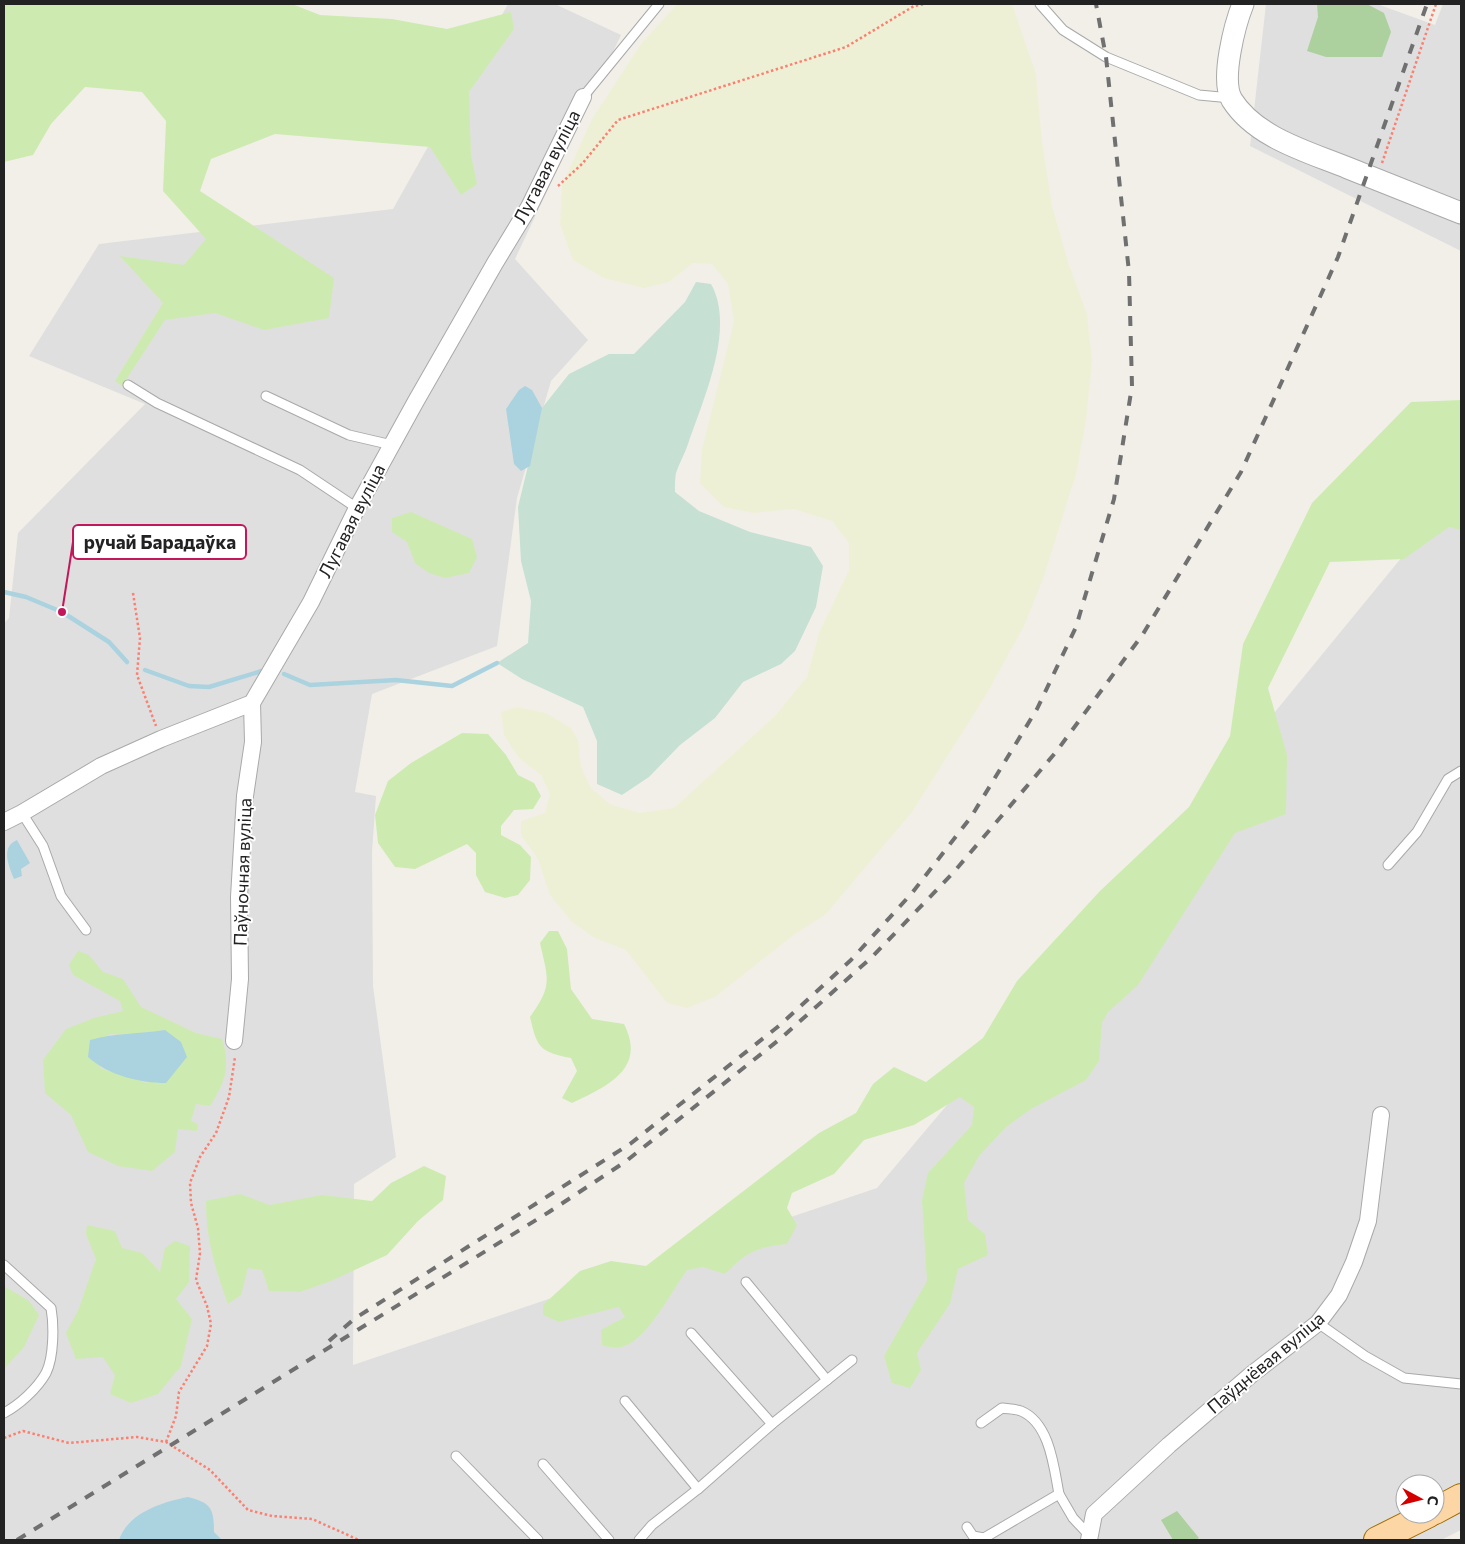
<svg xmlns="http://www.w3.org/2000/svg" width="1465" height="1544" viewBox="0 0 1465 1544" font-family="Commissioner,sans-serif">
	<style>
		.residential { fill: #e0dfdf; fill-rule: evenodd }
		.farmland { fill: #eef0d5 }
		.grass { fill: #cdebb0; fill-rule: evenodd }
		.forest { fill: #add19e }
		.wetland { fill: #c6e0d4 }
		.water { fill: #aad3df }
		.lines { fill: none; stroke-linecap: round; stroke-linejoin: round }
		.stream { stroke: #aad3df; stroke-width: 4.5 }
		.service-casing { stroke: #a9a9a9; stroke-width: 11 }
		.minor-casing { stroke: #a9a9a9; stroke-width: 18 }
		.tertiary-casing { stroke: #a9a9a9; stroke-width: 23 }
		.primary-casing { stroke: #a06b00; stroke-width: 28 }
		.path { stroke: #fa8072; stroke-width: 2.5; stroke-dasharray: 2.5 2.5; stroke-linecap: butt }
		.service { stroke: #fff; stroke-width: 9 }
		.minor { stroke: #fff; stroke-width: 16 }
		.tertiary { stroke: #fff; stroke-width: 21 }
		.primary { stroke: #fcd6a4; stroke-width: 26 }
		.rail { stroke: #707070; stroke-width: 4; stroke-dasharray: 10 10; stroke-linecap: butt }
		.labels { text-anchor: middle; stroke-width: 4; stroke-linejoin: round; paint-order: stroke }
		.street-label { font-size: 18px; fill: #222; stroke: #fff }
		.leader { fill: none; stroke: #c2185b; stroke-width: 2 }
		.callout-dot { fill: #c2185b; stroke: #fff; stroke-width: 2 }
		.callout { fill: #fff; stroke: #c2185b; stroke-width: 2 }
		.callout-label { font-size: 19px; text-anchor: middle; font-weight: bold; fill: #222 }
	</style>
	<rect width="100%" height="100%" fill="#f2efe9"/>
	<g class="residential">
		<path d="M 508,4 L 555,4 L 621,35 L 515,259 L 588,340 L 551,381 L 517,498 L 497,646 L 372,694 L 355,792 L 376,796 L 372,852 L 373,986 L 396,1157 L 354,1184 L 353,1365 L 877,1188 L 1157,856 L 1461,485 L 1461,1530 L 1441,1540 L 4,1540 L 4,623 L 9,618 L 18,533 L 145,404 L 29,356 L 99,244 L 393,209 ZM 1405,1484 L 1435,1484 L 1435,1514 L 1405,1514 Z"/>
		<polygon points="1266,4 1377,4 1435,25 1443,4 1461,4 1461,251 1250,146"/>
	</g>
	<polygon class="farmland" points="677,4 1012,4 1036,74 1042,142 1052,206 1068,262 1087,314 1092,361 1086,420 1076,474 1043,579 1024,626 986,695 912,812 826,914 791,937 715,997 687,1008 667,1003 626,950 595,938 572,922 550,895 538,859 521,835 521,821 545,813 550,794 541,775 519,758 504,735 501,712 517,707 546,713 571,728 578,740 581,767 591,788 610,804 639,813 674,808 775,716 807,677 819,633 849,570 849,543 832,521 794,509 753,513 724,507 700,483 702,450 734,322 728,284 712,264 693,263 669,282 644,288 604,278 573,260 560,224 562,185 592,119 641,44"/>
	<g class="grass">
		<polygon points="4,4 292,4 320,15 392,19 447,29 511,12 514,29 469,92 471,155 477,184 461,195 430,147 275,134 211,159 200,191 334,278 329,318 264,330 215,313 165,320 122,386 115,381 163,303 120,256 184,265 206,239 163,191 166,121 142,92 85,87 51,124 33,155 4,162"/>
		<path d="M 1461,400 L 1461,530 L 1449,527 L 1404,559 L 1330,562 L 1268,688 L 1287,755 L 1286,814 L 1235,833 L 1138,985 L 1108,1012 L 1102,1023 L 1099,1061 L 1086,1080 L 1031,1109 L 1006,1127 L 979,1156 L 964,1183 L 968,1220 L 985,1234 L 988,1255 L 958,1269 L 950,1304 L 917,1353 L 921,1370 L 910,1388 L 892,1383 L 884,1356 L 927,1281 L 922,1200 L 928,1173 L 972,1125 L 974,1107 L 960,1097 L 914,1125 L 864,1140 L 834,1174 L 792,1193 L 787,1208 L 797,1225 L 787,1244 C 757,1247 746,1252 725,1274 L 703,1267 L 687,1270 C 672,1291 651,1332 629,1344 C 620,1349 610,1348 602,1345 L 601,1330 L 625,1317 L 619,1307 L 559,1322 L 543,1315 L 543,1305 L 580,1271 L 611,1261 L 646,1266 L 819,1133 L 856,1113 L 873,1084 L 894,1067 L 926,1082 L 983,1038 L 1017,981 L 1100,891 L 1189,807 L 1230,736 L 1243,644 L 1312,503 L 1411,402 Z"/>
		<polygon points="411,512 472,539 477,557 469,573 445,578 429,573 415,563 407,542 392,532 392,518"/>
		<polygon points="462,733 488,734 506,755 518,775 534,783 541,796 533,809 514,810 501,826 501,835 520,845 531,857 530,880 518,895 505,898 485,892 476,875 476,853 467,844 415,869 395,867 378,843 375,815 388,781 411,763"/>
		<path d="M 549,931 L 558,931 L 567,949 L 571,989 L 592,1019 L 624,1024 C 647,1069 607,1086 572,1103 L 562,1098 L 577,1071 L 571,1058 C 539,1052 537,1047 530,1017 C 553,985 548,979 540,943 Z"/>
		<path d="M 78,951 L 89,955 L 103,972 L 123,979 L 141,1007 L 196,1033 L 222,1039 C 231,1067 225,1082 210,1106 L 196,1104 L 191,1121 L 198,1124 L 197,1131 L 178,1129 L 175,1152 L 152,1171 L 118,1166 L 88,1152 L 71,1115 L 45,1093 L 43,1060 L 66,1029 L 94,1018 L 123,1011 L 120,1001 L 73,975 L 69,965 ZM 165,1030 L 147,1083 L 100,1068 L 110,1034 L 129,1035 Z"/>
		<path d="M 424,1166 L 446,1176 L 443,1200 L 418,1221 L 387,1255 L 331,1281 L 300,1292 L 269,1291 L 262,1270 L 248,1268 L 241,1295 L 228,1304 C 215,1269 206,1238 206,1201 L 240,1194 L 270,1205 L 322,1195 L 372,1201 L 391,1183 Z"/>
		<polygon points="87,1225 115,1231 122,1248 142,1253 160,1272 165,1248 175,1241 190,1246 189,1282 176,1299 192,1319 181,1366 158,1394 131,1403 110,1394 115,1375 103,1357 76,1359 66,1333 78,1311 96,1259 86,1234"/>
		<polygon points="4,1286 29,1301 39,1315 24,1347 4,1369"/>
	</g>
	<g class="forest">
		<polygon points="1317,4 1367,4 1384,13 1391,32 1382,57 1326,57 1307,51 1318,17"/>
		<polygon points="1177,1511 1199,1538 1196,1540 1173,1540 1161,1520"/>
	</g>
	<path class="wetland" d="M 696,282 L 711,284 C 736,328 703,400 688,444 C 685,454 679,463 676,473 C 675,478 675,486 675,492 L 699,511 L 750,532 L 811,547 L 823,566 L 816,607 L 795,651 L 781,664 L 743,682 L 715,718 L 680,745 L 649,777 L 622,795 L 597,784 L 597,741 L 583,707 L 522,679 L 497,663 L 528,643 L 531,601 L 521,561 L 518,507 L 542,408 L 569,374 L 609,354 L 634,354 L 685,302 Z"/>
	<g class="water">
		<polygon points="525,386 532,390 542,408 530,466 521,471 514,464 506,409 519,390"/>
		<path d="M 17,840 L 30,863 L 21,869 L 22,876 L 14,879 C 9,866 0,847 17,840 Z"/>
		<path d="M 165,1030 L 181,1042 L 187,1057 L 166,1083 C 139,1083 108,1075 88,1057 L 90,1040 C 114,1033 140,1034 165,1030 Z"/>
		<path d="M 188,1497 C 211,1503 214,1508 214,1532 L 222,1540 L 119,1540 C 128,1513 162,1502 188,1497 Z"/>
	</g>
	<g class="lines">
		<g class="stream">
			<polyline points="4,592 26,597 62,612 109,642 127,662"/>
			<polyline points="145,670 189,686 209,687 265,670"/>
			<polyline points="284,674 310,685 396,680 452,686 497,663"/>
		</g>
		<g class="service-casing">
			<g id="service">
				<polyline points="1040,4 1063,30 1106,57 1199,95 1231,98"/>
				<polyline points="583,97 659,4"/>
				<polyline points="128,385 157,403 300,470 357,508"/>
				<polyline points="266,396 349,435 392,445"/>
				<polyline points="22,813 43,846 61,896 86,930"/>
				<polyline points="1388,865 1417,832 1448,779 1461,771"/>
				<path d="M 4,1265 L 51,1308 C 54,1325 54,1357 46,1373 C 37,1389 19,1405 4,1413"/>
				<polyline points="746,1282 827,1380"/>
				<polyline points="1318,1323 1365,1356 1404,1378 1461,1384"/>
				<polyline points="691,1333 772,1424"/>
				<polyline points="625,1401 698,1489 652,1525 639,1540"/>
				<path d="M 981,1423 L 1002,1408 C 1008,1409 1016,1409 1021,1411 C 1050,1423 1054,1468 1059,1494"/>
				<polyline points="456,1456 538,1540"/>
				<polyline points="543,1464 609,1540"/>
				<polyline points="698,1489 772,1424 852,1360"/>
				<polyline points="967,1527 973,1536 984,1538 1059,1494 1073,1518 1089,1535"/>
			</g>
		</g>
		<g class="minor-casing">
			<g id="minor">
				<polyline points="4,822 22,813 101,766 161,739 252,703 311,602 357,508 416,401 495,263 529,207 583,97"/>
				<polyline points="234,1041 240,979 239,897 245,796 253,742 252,703"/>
				<polyline points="1089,1540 1094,1514 1169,1445 1252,1374 1318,1323 1339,1295 1354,1262 1368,1221 1381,1115"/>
			</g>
		</g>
		<g class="tertiary-casing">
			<path id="tertiary" d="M 1243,4 C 1235,24 1220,80 1232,100 C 1256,138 1309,152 1348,168 C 1386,183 1424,198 1461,213"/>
		</g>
		<g class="primary-casing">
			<g id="primary">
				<polyline points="1435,1511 1461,1497"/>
				<polyline points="1377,1540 1429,1514"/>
			</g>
		</g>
		<g class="path">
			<polyline points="1382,163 1436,4"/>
			<polyline points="558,186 582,164 618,120 846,47 914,6 924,4"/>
			<polyline points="133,593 140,638 137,675 156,726"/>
			<polyline points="4,1438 23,1431 69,1443 137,1437 166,1442 210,1470 248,1510 272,1516 312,1519 359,1540"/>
			<polyline points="166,1442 176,1416 179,1392 207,1346 211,1324 207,1306 196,1280 200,1253 198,1228 191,1203 190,1183 200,1157 216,1133 229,1097 235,1057"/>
		</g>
		<use href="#service" class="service"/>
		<use href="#minor" class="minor"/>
		<use href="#tertiary" class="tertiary"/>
		<use href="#primary" class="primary"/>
		<g class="rail">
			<polyline points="329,1341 354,1319 630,1144 780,1025 851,960 912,893 971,817 1037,709 1076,627 1114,499 1132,386 1129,272 1106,57 1096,4"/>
			<polyline points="17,1540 549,1212 625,1162 780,1039 872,957 953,873 1056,752 1143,634 1241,472 1338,257 1427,4"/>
		</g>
	</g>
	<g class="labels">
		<g class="street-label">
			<text transform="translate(547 167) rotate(-63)" y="6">Лугавая вуліца</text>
			<text transform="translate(352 521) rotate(-63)" y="6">Лугавая вуліца</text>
			<text transform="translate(243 872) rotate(-88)" y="6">Паўночная вуліца</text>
			<text transform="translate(1266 1363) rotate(-40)" y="6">Паўднёвая вуліца</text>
		</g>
	</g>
	<path class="leader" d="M62 612L73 542"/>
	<circle class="callout-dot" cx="62" cy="612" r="5"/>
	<rect class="callout" x="73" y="525" width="173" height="34" rx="5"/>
	<g class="callout-label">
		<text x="160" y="549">ручай Барадаўка</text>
	</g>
	<rect width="1465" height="1544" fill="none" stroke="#222222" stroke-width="10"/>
	<g transform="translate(1420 1499) rotate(97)"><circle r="24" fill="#ffffff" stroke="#a7a7a7"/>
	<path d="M0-4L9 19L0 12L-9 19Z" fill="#d40000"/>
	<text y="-8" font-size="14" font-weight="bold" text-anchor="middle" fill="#222222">С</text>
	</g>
</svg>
